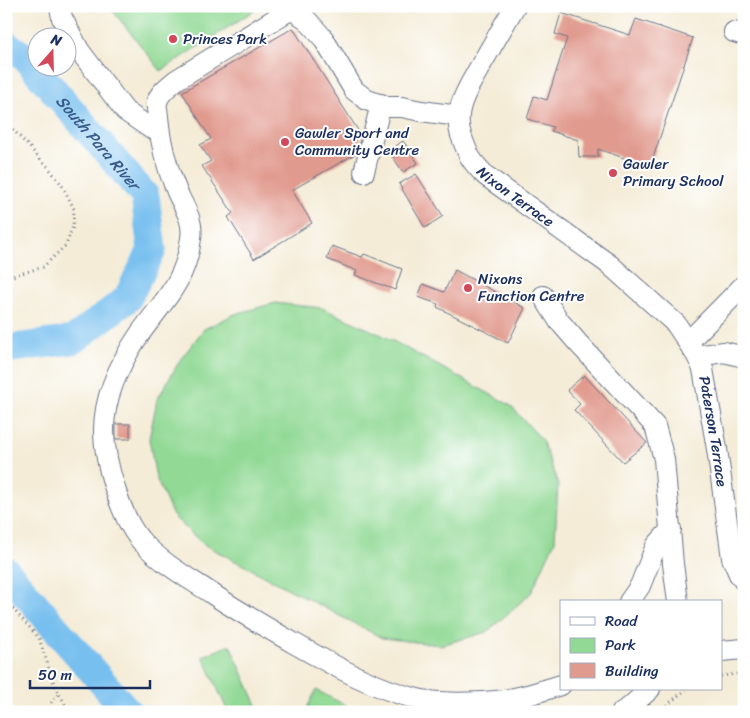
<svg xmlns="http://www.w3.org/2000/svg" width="750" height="718" viewBox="0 0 750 718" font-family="Sriracha,sans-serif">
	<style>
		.green { fill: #91d994; stroke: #568479 }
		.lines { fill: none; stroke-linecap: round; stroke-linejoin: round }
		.river { stroke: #77bfef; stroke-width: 29 }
		.building { fill: #e19a8e }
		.minor-casing { stroke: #677188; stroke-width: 22 }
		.path { stroke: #677188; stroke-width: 3; stroke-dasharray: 1 4; stroke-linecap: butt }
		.minor { stroke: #fff; stroke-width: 20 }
		.poi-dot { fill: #d1495b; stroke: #fff; stroke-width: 2 }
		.labels { text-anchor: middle; stroke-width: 4; stroke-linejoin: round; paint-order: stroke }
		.poi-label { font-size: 15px; fill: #1b2f5e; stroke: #fff; text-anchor: start }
		.street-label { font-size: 15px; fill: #1b2f5e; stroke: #fff }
		.water-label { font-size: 16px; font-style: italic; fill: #375a8a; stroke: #fff }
	</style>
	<rect width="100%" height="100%" fill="#fff"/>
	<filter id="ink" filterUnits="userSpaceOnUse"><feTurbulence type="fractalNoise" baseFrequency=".02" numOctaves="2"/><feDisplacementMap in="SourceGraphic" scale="10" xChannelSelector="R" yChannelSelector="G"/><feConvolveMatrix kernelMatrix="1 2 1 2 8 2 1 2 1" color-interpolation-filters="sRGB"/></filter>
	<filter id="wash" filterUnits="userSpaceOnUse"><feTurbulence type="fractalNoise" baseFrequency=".0096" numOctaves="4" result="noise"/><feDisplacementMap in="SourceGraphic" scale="20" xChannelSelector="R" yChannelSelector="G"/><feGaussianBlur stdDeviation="1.12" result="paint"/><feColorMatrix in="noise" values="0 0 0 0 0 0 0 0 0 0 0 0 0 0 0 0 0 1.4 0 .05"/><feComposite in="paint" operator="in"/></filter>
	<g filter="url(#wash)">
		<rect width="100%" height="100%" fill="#f4ecd7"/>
		<g class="green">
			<polygon points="109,6 261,6 161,71"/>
			<polygon points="275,303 322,308 384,336 510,405 542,440 558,483 555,541 531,593 487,632 441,645 382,638 203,544 173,516 156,478 149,439 157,400 180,360 204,329 235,314"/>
			<polygon points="230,645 260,712 228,712 203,656"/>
			<polygon points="316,690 347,706 344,712 305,712"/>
		</g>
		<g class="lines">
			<g class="river">
				<path id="s1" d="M 6,45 L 25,57 L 145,196 L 152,250 L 127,299 L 73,340 L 6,349"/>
				<polyline points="6,571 128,712"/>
			</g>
		</g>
		<g id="blocks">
			<g class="building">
				<polygon points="561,13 630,35 636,19 693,38 650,167 598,149 598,157 579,157 578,140 551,131 553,127 527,119 534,96 547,100 567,38 555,34"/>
				<polygon points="293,28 361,135 357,153 292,190 312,223 254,259 228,217 233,213 202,166 211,161 200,145 211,139 182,92"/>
				<polygon points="403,141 418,163 403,172 389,151"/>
				<polygon points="416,174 443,216 425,228 399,184"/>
				<polygon points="332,246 362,257 364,254 402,269 395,290 355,275 357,271 327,259"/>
				<polygon points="455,270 525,308 508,343 437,307 438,304 418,297 423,284 444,292"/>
				<polygon points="584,375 647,443 623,462 574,410 580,404 567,390"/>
				<rect x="116" y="424" width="14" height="15"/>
			</g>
		</g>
	</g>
	<g filter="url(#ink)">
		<use href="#blocks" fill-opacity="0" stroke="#677188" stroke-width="1"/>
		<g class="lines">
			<g class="minor-casing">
				<g id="minor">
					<polyline points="60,6 62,18 79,50 125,111 150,128 159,131"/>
					<path id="s2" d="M 515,6 C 504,25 493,44 482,63 C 469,87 451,110 462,138 C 469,157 471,161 486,176 L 610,265 L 676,324 L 697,356 L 703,369 L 717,449 L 732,558 L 739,574 L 744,581"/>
					<polyline points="734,32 744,35"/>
					<path d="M 459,116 L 421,111 L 402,107 L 387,107 L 367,100 L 354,90 L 323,38 L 306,19 L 293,10 L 285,13 L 176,80 C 169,86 159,93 157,102 C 156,107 158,113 158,117 C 160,143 167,168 177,192 C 184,207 194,221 191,238 C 186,282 163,301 139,335 C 120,363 104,396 104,430 C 104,461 121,520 143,543 C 163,564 190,579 214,595 C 241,613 269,629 297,645 C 336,667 374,688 417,699 C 442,705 494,703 519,697 C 533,694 547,689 561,685"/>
					<polyline points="364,172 381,104"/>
					<polyline points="543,296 559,321 578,343 655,426 664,459 673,564 678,602"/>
					<polyline points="688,342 744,285"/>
					<polyline points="697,356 724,352 744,357"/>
					<polyline points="629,602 640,586 656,546 671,529"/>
					<polyline points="721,651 744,649"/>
					<polyline points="622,712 630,707 650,689"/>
				</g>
			</g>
			<g class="path">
				<polyline points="6,22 12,15 9,6"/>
				<polyline points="6,122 48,167 62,185 74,209 73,226 66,245 43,267 6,278"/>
				<polyline points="6,601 39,638 53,681 69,712"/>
				<polyline points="721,676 744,673"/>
				<polyline points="47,712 53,699 60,693"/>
				<polyline points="659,712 686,689"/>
			</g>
			<use href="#minor" class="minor"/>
		</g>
	</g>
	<g class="poi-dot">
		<circle cx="173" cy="39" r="5"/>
		<circle cx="285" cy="142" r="5"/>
		<circle cx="613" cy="173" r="5"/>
		<circle cx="468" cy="288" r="5"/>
	</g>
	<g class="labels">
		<g class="poi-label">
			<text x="183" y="44">Princes Park</text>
			<text x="295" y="138">Gawler Sport and<tspan x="295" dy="17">Community Centre</tspan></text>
			<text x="623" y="169">Gawler<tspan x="623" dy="17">Primary School</tspan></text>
			<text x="478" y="284">Nixons<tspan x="478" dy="17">Function Centre</tspan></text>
		</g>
		<g class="street-label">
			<text dy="5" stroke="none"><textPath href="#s2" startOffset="228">Nixon Terrace</textPath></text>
			<text dy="5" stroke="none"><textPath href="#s2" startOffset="549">Paterson Terrace</textPath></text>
		</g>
		<g class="water-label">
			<text dy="6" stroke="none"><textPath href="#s1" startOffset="135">South Para River</textPath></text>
		</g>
	</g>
	<rect width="750" height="718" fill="none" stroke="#fff" stroke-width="25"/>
	<rect x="560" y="600" width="162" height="90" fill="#ffffff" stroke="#a4acbf"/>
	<rect x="570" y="617" width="25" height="8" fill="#ffffff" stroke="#a4acbf"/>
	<text x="605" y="626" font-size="15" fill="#1b2f5e">Road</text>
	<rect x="570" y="638" width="25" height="15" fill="#91d994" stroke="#a4acbf"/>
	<text x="605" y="650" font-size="15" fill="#1b2f5e">Park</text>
	<rect x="570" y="663" width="25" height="15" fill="#e19a8e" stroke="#a4acbf"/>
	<text x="605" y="676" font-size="15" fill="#1b2f5e">Building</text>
	<g transform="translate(52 52) rotate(20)"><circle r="24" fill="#ffffff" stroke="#a4acbf"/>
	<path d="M0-4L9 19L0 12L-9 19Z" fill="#d1495b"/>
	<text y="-8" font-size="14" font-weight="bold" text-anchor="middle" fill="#1b2f5e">N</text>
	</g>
	<path d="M30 680v8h120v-8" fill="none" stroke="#1b2f5e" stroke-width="2.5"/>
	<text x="38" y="680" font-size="15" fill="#1b2f5e" stroke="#ffffff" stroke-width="4" paint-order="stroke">50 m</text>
</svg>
